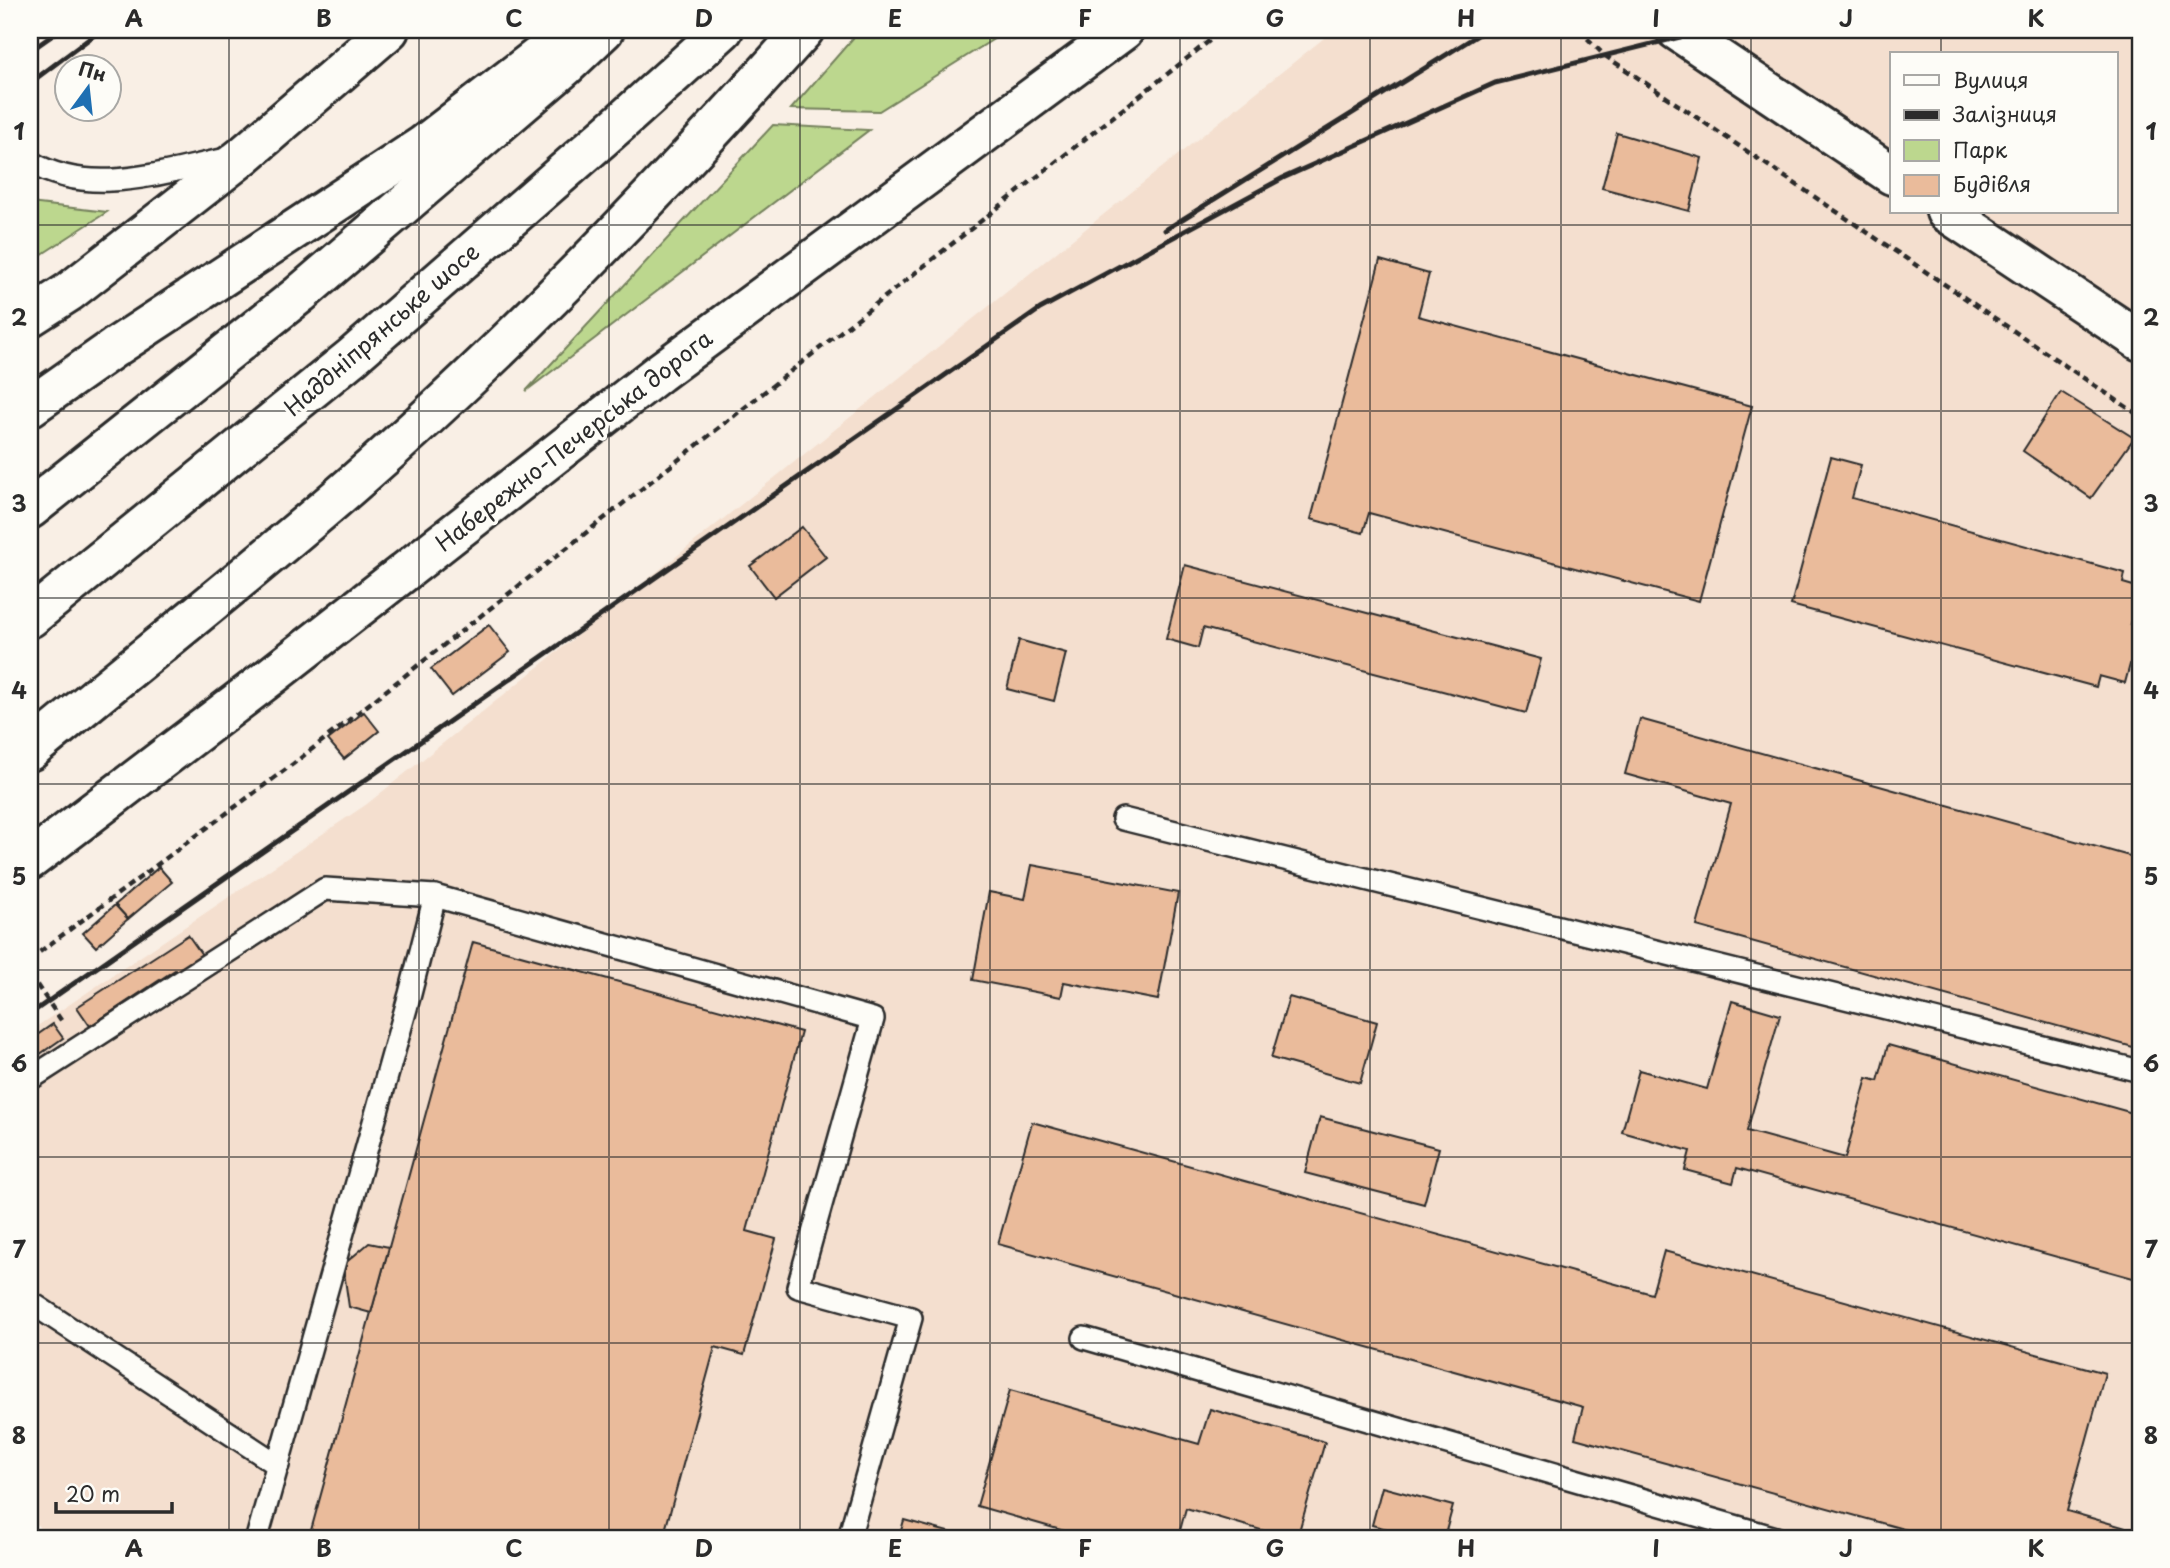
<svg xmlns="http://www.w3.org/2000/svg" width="2170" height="1568" viewBox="0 0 2170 1568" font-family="'Playpen Sans',sans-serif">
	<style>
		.built { fill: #f4dfcf; fill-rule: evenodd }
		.green { fill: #bcd78e; stroke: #74815c; stroke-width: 2 }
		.building { fill: #eabb9b; stroke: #2b2b2b; stroke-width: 2 }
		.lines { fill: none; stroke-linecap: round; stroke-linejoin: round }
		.service-casing { stroke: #2b2b2b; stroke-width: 26 }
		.minor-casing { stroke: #2b2b2b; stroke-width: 44 }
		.primary-casing { stroke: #2b2b2b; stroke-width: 44 }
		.path { stroke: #2b2b2b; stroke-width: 4.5; stroke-dasharray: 7 5; stroke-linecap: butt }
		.service { stroke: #fdfcf7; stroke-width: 21 }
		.minor { stroke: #fdfcf7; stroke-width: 38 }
		.primary { stroke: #fdfcf7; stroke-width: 38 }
		.rail { stroke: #2b2b2b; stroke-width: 5 }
		.grid { fill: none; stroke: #2b2b2b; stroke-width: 2; stroke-opacity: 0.55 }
		.labels { text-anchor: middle; stroke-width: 7; stroke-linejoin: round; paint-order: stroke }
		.street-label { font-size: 23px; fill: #2b2b2b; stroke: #fdfcf7 }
		.neatline { fill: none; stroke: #2b2b2b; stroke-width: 2.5 }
		.grid-label { font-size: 23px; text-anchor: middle; font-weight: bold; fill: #2b2b2b }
	</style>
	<rect width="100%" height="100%" fill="#f9efe5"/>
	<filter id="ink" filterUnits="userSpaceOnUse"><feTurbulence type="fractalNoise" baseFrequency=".0143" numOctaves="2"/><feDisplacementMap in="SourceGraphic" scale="14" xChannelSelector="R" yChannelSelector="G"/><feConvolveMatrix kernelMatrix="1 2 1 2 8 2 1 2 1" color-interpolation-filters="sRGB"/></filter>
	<g filter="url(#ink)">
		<path class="built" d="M 1334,30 L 2140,30 L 2140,1538 L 47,1538 L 30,1515 L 30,1031 L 367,804 ZM 1892,54 L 2116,54 L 2116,212 L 1892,212 Z"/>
		<g class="green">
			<polygon points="860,30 1008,30 879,111 791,109"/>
			<polygon points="773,125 869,130 526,391"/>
			<polygon points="30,203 107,212 30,262"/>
		</g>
		<g class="building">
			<polygon points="1617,133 1702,158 1689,211 1602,188"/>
			<polygon points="1380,260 1429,274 1418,316 1752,406 1699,601 1369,513 1363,533 1311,519"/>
			<polygon points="2061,392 2134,438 2091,498 2023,451"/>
			<polygon points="1831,457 1861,465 1852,498 2125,573 2123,583 2140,588 2130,624 2140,627 2125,683 2099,676 2096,687 1791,605"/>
			<polygon points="802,527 826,557 774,597 750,566"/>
			<polygon points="1185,565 1541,659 1526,713 1203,628 1198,648 1166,639"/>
			<polygon points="489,625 510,652 452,696 431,669"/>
			<polygon points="1019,640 1066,653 1054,701 1007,689"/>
			<polygon points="364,712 379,731 344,759 328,740"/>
			<polygon points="1640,719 2140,859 2140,1049 1697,926 1731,804 1625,774"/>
			<polygon points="1032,865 1178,893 1158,1000 1064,982 1061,997 973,980 989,892 1025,899"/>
			<polygon points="159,867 172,882 128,919 115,905"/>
			<polygon points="115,905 128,919 96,947 83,933"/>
			<polygon points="188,935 207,962 181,980 175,970 90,1026 77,1007"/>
			<polygon points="473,942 801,1032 747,1231 776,1239 744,1355 715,1347 663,1538 326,1538 310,1534"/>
			<polygon points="1289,997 1377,1022 1360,1083 1271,1058"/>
			<polygon points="1732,1001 1780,1015 1747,1131 1845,1158 1867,1078 1878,1081 1888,1045 2140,1115 2140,1280 1737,1168 1733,1183 1685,1170 1690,1151 1622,1132 1639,1070 1707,1089"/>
			<polygon points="53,1024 63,1038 30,1061 30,1040"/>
			<polygon points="1320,1117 1439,1148 1424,1204 1305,1173"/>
			<polygon points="1032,1122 1652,1294 1664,1251 2105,1373 2067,1511 2140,1532 2140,1538 1936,1538 1575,1438 1583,1407 998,1244"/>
			<polygon points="369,1243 389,1247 371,1313 349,1307 343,1265"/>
			<polygon points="1010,1390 1199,1444 1210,1409 1325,1442 1297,1538 1288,1538 1186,1508 1178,1538 1089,1538 977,1506"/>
			<polygon points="1382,1487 1453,1506 1444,1538 1421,1538 1372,1525"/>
			<polygon points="904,1520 970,1538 899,1538"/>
		</g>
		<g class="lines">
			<g class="service-casing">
				<g id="service">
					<path d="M 30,162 C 91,198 162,172 227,159"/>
					<polyline points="1123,819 2140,1071"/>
					<polyline points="30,1079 325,889 435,896 873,1019 798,1287 911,1318 849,1538"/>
					<polyline points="30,1302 278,1465"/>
					<polyline points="1084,1338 1776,1538"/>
					<polyline points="257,1538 410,994 435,896"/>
				</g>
			</g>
			<g class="minor-casing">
				<g id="minor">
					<polyline points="1676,30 1892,175"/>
					<polyline points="1946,212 2140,341"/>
					<polyline points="30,317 69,292 243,156 389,30"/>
					<polyline points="30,860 270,677 659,373 1124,30"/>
				</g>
			</g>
			<g class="primary-casing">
				<g id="primary">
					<polyline points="30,407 114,348 422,146 557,42"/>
					<polyline points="30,509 300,294 566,66 604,30"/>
					<polyline points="30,618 352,357 622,121 723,30"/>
					<path d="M 30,751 C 137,662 249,575 354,483 C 514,343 663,188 804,30"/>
				</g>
			</g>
			<g class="path">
				<polyline points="1579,30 1604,55 2140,416"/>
				<polyline points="30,959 293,764 1223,30"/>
				<polyline points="30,975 63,1023"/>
			</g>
			<use href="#service" class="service"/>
			<use href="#minor" class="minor"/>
			<use href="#primary" class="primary"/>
			<g class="rail">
				<polyline points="30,51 60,30"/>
				<polyline points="30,83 101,30"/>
				<polyline points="1165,230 1486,30"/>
				<polyline points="30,1014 1040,309 1283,178 1495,83 1684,36 1766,30"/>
			</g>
		</g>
	</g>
	<path class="grid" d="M 229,30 L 229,1538M 419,30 L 419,1538M 609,30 L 609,1538M 800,30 L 800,1538M 990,30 L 990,1538M 1180,30 L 1180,1538M 1370,30 L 1370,1538M 1561,30 L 1561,1538M 1751,30 L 1751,1538M 1941,30 L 1941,54M 1941,212 L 1941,1538M 30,225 L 2140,225M 30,411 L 2140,411M 30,598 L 2140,598M 30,784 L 2140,784M 30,970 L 2140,970M 30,1157 L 2140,1157M 30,1343 L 2140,1343"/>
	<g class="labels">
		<g class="street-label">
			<text transform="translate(382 330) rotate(-41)" y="8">Наддніпрянське шосе</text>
			<text transform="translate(574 441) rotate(-38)" y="8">Набережно-Печерська дорога</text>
		</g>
	</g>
	<rect width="2170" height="1568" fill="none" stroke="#fdfcf7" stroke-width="77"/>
	<rect x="1890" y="52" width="228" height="161" fill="#fdfcf7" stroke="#a9a8a5" stroke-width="2"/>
	<rect x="1904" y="75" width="35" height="10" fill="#fdfcf7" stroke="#a9a8a5" stroke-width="2"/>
	<text x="1953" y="88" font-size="21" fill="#2b2b2b">Вулиця</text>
	<rect x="1904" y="110" width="35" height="10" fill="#2b2b2b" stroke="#a9a8a5" stroke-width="2"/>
	<text x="1953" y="122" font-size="21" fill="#2b2b2b">Залізниця</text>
	<rect x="1904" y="140" width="35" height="21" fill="#bcd78e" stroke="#a9a8a5" stroke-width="2"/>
	<text x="1953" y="158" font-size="21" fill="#2b2b2b">Парк</text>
	<rect x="1904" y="175" width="35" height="21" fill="#eabb9b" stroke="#a9a8a5" stroke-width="2"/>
	<text x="1953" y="192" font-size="21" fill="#2b2b2b">Будівля</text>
	<g transform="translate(88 88) rotate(15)"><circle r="33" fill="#fdfcf7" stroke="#a9a8a5" stroke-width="2"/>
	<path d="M0-5L12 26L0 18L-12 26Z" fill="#1f6fb2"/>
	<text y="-10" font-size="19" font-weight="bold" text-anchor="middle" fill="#2b2b2b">Пн</text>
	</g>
	<path d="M56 1502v10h116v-10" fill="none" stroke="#2b2b2b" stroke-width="3.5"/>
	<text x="66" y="1502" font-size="21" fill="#2b2b2b" stroke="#fdfcf7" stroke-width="5" paint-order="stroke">20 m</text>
	<rect x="38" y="38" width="2094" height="1492" class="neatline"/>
	<g class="grid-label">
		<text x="134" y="27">A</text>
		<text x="324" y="27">B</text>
		<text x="514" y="27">C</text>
		<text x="704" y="27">D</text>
		<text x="895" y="27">E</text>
		<text x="1085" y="27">F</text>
		<text x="1275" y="27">G</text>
		<text x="1466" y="27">H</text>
		<text x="1656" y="27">I</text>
		<text x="1846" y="27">J</text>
		<text x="2036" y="27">K</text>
		<text x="19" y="140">1</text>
		<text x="2151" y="140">1</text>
		<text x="19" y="326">2</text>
		<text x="2151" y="326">2</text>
		<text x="19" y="512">3</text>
		<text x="2151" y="512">3</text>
		<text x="19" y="699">4</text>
		<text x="2151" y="699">4</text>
		<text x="19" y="885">5</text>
		<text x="2151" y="885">5</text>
		<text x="19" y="1072">6</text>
		<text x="2151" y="1072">6</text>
		<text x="19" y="1258">7</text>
		<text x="2151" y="1258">7</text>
		<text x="19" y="1444">8</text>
		<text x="2151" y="1444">8</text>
		<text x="134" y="1557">A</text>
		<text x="324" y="1557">B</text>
		<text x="514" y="1557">C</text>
		<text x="704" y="1557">D</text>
		<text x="895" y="1557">E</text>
		<text x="1085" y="1557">F</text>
		<text x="1275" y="1557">G</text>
		<text x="1466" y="1557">H</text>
		<text x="1656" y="1557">I</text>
		<text x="1846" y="1557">J</text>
		<text x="2036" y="1557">K</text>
	</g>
</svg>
